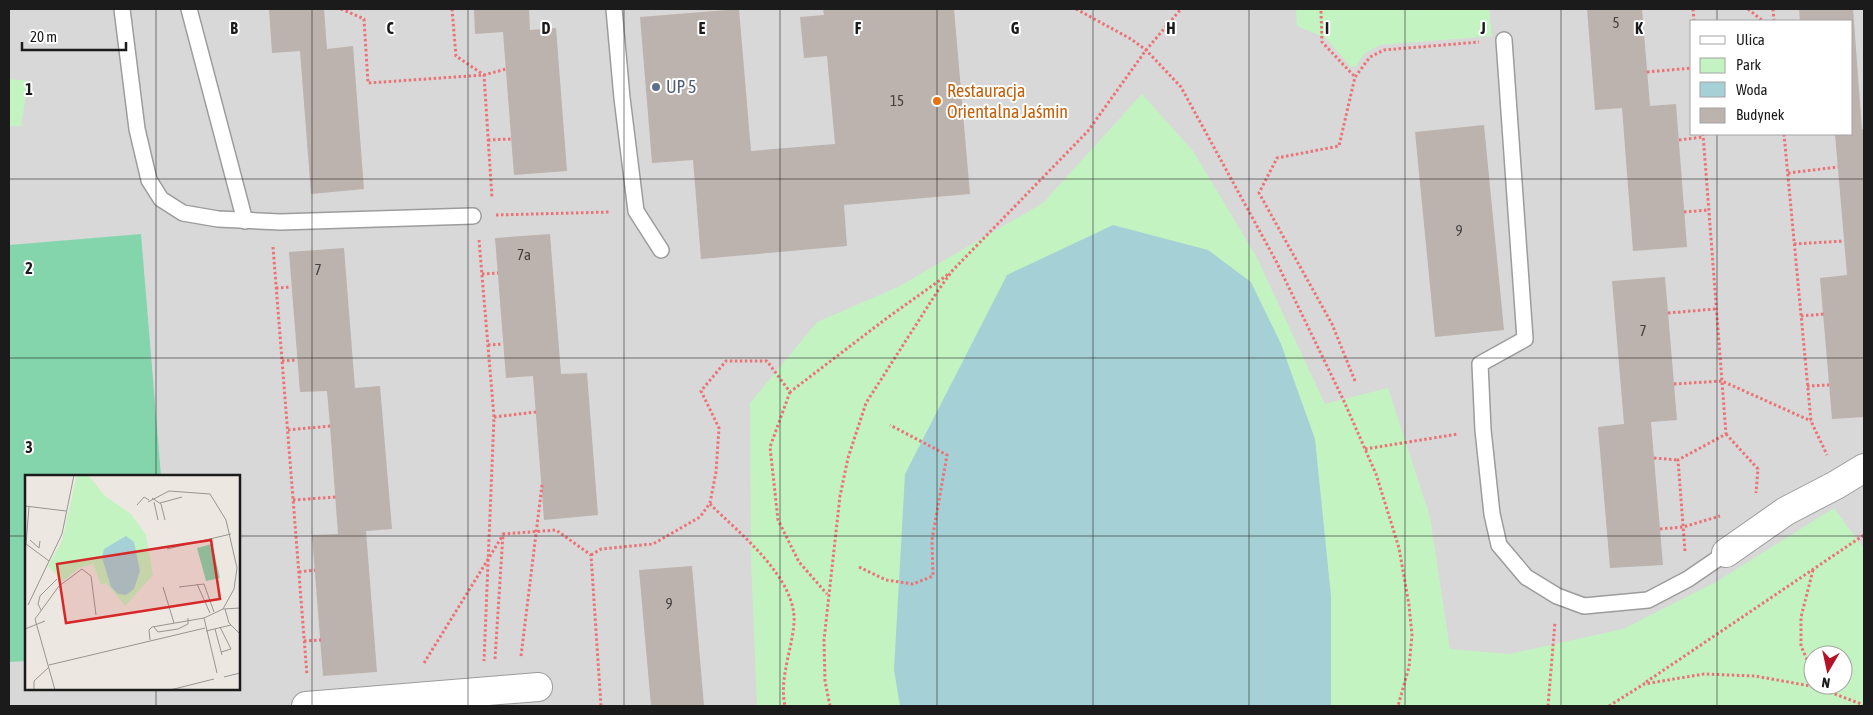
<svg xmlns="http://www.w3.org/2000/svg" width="1873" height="715" viewBox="0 0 1873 715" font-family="'Asap Condensed',sans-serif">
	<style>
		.residential { fill: #d9d8d8; fill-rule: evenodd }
		.park { fill: #c3f3c1; fill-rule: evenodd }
		.pitch { fill: #85d5ac }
		.water { fill: #a5d1d6 }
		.building { fill: #bcb2ae }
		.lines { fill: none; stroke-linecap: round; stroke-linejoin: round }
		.service-casing { stroke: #9c9c9c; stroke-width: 18 }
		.minor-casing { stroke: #9c9c9c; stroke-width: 30 }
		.path { stroke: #ec7275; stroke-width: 3; stroke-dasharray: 2.5 2.5; stroke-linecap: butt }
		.service { stroke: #fff; stroke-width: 15 }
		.minor { stroke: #fff; stroke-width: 28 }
		.grid { fill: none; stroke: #1b1b1b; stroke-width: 1; stroke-opacity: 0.55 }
		.service-dot { fill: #5c6f8a; stroke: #fff; stroke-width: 2 }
		.food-dot { fill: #e8710a; stroke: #fff; stroke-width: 2 }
		.labels { text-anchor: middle; stroke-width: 4; stroke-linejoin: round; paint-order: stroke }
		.number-label { font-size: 15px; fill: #434140 }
		.service-label { font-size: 18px; fill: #4e5e75; stroke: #fff; text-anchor: start }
		.food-label { font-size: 18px; fill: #c56008; stroke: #fff; text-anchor: start }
		.inset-road { fill: none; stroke: #989592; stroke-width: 1 }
		.view { fill: #d62828; fill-opacity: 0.15; stroke: #d62828; stroke-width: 2.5 }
		.inset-edge { fill: none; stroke: #1b1b1b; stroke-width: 2.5 }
		.grid-label { font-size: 16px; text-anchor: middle; font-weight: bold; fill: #1b1b1b; stroke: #fff; stroke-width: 4; stroke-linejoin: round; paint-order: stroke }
	</style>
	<rect width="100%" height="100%" fill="#ece7e1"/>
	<path class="residential" d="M 9,9 L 1864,9 L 1864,706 L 9,706 ZM 1692,21 L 1852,21 L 1852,134 L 1692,134 ZM 26,476 L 239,476 L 239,689 L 26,689 ZM 1813,655 L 1843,655 L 1843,685 L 1813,685 Z"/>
	<g class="park">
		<polygon points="1296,9 1489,9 1492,36 1380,45 1365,53 1356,66 1351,67 1326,38 1297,26"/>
		<polygon points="9,79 28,81 21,126 9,126"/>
		<path d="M 1142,94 L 1193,151 L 1256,256 L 1325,404 L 1388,388 L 1430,517 L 1450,649 L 1509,654 L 1623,629 L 1716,582 L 1834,508 L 1864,549 L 1864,706 L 757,706 L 751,560 L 750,403 L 817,322 L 898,287 L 1043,203 ZM 1813,655 L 1843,655 L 1843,685 L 1813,685 Z"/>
	</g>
	<polygon class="pitch" points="141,234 161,476 26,476 26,661 9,662 9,245"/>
	<polygon class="water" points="1113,225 1208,250 1251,282 1281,344 1315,439 1331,596 1331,706 900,706 894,670 905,474 1007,275"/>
	<g class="building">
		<polygon points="269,9 324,9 327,49 353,46 364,189 311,194 300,51 272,53"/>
		<polygon points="474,9 529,9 530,30 556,28 567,171 514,175 503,32 475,34"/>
		<polygon points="739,9 751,151 835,144 827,56 804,58 800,17 824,15 823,9 954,9 970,194 844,205 847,246 701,259 693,160 652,163 640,17"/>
		<polygon points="1587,9 1642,9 1650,106 1676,104 1687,247 1633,251 1622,108 1595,110"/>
		<polygon points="1799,9 1853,9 1862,129 1864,129 1864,417 1832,419 1820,278 1847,275 1835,134 1852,134 1852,21 1800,21"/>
		<polygon points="1484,125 1504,330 1435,337 1415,132"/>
		<polygon points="550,234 561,374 587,373 598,515 544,520 533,376 506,378 495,238"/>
		<polygon points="344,248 355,388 380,386 392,529 366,531 377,672 323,676 312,535 338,534 330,426 327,391 300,392 289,252"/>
		<polygon points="1665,277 1677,420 1651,422 1663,565 1610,568 1598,427 1624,424 1612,281"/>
		<polygon points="692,566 704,706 651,706 639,570"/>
	</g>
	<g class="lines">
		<g class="service-casing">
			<g id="service">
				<polyline points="122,9 137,129 149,180 161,199 183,213 218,219 280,222 473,216"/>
				<polyline points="189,9 245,221"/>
				<polyline points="614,9 622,98 636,211 661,250"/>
				<polyline points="1504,40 1525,339 1480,364 1483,430 1492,514 1499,545 1526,577 1557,596 1584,606 1648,600 1688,579 1726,553"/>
			</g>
		</g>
		<g class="minor-casing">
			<g id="minor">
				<polyline points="1726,553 1786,511 1836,485 1864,468"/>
				<polyline points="306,706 538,687"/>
			</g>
		</g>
		<g class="path">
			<polyline points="341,9 364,19 368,83 484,75 506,69"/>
			<polyline points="452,9 456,56 484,75 492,198"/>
			<polyline points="1076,9 1131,39 1146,50 1181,87 1276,261 1343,399 1376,474 1399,548 1409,605 1412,635 1409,667 1398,706"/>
			<polyline points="1693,9 1694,21"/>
			<polyline points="1748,9 1763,21"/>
			<polyline points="1773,9 1774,21"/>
			<polyline points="1321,11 1322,42 1355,77"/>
			<polyline points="1647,72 1692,68"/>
			<polyline points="1784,134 1811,421 1827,455"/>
			<polyline points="488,140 511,139"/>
			<polyline points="1679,140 1703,137"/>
			<polyline points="1788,173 1838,167"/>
			<polyline points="1684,212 1708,210"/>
			<polyline points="496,215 610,212"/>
			<polyline points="479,240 494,417 484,661"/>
			<polyline points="1794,244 1844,241"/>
			<polyline points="273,247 307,675"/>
			<polyline points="482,274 498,273"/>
			<polyline points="276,288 291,287"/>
			<polyline points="1668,313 1715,309"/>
			<polyline points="1801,316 1824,314"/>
			<polyline points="488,345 503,344"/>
			<polyline points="282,361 297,360"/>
			<polyline points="1355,381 1332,324 1259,193 1277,158 1339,146 1355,77 1370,57 1384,50 1479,42"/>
			<polyline points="1674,384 1722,381 1811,421"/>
			<polyline points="1807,386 1829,385"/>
			<polyline points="790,392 770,447 778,520 799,562 827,594"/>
			<polyline points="494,417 536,412"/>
			<polyline points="288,430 330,426"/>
			<polyline points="1726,434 1758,469 1756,493"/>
			<polyline points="1365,449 1458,434"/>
			<polyline points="1654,458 1678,460"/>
			<polyline points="293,500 336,497"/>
			<path d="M 710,504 C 739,533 797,578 794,623 C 792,650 779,679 785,706"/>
			<polyline points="1660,529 1683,527 1720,516"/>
			<polyline points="1685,551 1678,460 1726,434 1703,134"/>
			<polyline points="591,555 601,549 653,544 700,517 710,503 716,472 719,428 701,391 726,361 767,361 790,392 887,318 950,273"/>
			<polyline points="859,567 886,580 913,584 933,576 932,540 947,455 890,425"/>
			<polyline points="1813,570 1801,617 1801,646 1813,673"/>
			<polyline points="299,572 315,570"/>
			<polyline points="304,641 321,640"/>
			<polyline points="521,656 542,485"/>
			<polyline points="495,659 503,534 556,530 591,555 601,706"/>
			<polyline points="424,663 503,535"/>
			<polyline points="1646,682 1864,535"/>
			<polyline points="830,706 825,681 824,640 840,496 848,458 866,403 937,292 952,271 1088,131 1146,50 1181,9"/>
			<polyline points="1548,706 1555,622"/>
			<polyline points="1609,706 1644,684 1704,674 1755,676 1816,687 1864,705"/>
		</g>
		<use href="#service" class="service"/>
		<use href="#minor" class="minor"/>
	</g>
	<path class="grid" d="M 156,9 L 156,476M 312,9 L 312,706M 468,9 L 468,706M 624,9 L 624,706M 780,9 L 780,706M 937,9 L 937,706M 1093,9 L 1093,706M 1249,9 L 1249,706M 1405,9 L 1405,706M 1561,9 L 1561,706M 1717,9 L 1717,21M 1717,134 L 1717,706M 9,179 L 1864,179M 9,358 L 1864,358M 9,536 L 26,536M 239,536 L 1864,536M 156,689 L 156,706"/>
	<circle class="service-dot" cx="656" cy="87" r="5"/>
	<circle class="food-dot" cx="937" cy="101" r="5"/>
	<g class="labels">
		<g class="number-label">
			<text x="1616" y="28">5</text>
			<text x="897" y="106">15</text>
			<text x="1459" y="236">9</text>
			<text x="524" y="260">7a</text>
			<text x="318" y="275">7</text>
			<text x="1643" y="336">7</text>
			<text x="669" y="609">9</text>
		</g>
		<g class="service-label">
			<text x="666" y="93">UP 5</text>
		</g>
		<g class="food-label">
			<text x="947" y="97">Restauracja<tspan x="947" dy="21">Orientalna Jaśmin</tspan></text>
		</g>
	</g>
	<g transform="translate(25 475)">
		<rect width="215" height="215" fill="#ece7e1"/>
		<path d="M 52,0 L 63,0 L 80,21 L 106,39 L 121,60 L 128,100 L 100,131 L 81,108 L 76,110 L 68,89 L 54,93 L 38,106 L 23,91 L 37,66 Z" fill="#c3f3c1"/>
		<path d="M 187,69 L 195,103 L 181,106 L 172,73 Z" fill="#85d5ac"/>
		<path d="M 101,61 L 109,67 L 115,96 L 109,114 L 101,120 L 93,119 L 86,112 L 77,83 L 79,74 Z" fill="#a5d1d6"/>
		<path class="inset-road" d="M 127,23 L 136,29 L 140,45M 123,27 L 144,16 L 185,19 L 201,45 L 212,93 L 209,114 L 198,134 L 179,143 L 127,152 L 124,155 L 125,165M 129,27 L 133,45M 135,28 L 157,22M 112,30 L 119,22 L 124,25M 0,31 L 41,36M 4,32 L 1,69 L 24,86M 5,65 L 14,73 L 15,66M 142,74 L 206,59M 172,109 L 185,138M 138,112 L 149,148M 154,112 L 179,109 L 189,137M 3,130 L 37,59 L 49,0M 198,134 L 215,133M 200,134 L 204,148 L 215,159M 16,135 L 13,129 L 15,121 L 32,104M 179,143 L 192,198M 129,152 L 133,157 L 153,154 L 163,149 L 163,143M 195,152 L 206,174 L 196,177M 0,154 L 20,146M 190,154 L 197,180M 181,156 L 206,150M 24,190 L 180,153M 199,202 L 215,198M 9,215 L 9,206 L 24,192M 30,215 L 10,144 L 34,111 L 57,94 L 66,101 L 71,140M 145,215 L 189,204"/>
		<path class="view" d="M 186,65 L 195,124 L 41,148 L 32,89 Z"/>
		<rect width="215" height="215" class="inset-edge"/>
	</g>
	<g class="grid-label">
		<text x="234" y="34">B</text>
		<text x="390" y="34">C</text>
		<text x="546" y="34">D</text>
		<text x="702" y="34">E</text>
		<text x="858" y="34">F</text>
		<text x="1015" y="34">G</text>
		<text x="1171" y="34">H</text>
		<text x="1327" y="34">I</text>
		<text x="1483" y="34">J</text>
		<text x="1639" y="34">K</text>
		<text x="29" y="95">1</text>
		<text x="29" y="274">2</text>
		<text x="29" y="453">3</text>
	</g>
	<rect width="1873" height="715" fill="none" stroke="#1b1b1b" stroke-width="20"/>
	<rect x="1690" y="20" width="162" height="115" fill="#ffffff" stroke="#a4a4a4"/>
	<rect x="1700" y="36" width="25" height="8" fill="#ffffff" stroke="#a4a4a4"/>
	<text x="1736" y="45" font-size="15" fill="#1b1b1b">Ulica</text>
	<rect x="1700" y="58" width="25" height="15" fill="#c3f3c1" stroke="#a4a4a4"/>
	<text x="1736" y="70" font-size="15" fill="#1b1b1b">Park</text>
	<rect x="1700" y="82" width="25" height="15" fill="#a5d1d6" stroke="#a4a4a4"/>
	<text x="1736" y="95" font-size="15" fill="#1b1b1b">Woda</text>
	<rect x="1700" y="108" width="25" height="15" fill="#bcb2ae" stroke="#a4a4a4"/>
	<text x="1736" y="120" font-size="15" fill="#1b1b1b">Budynek</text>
	<g transform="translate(1828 670) rotate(189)"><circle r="24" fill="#ffffff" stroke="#a4a4a4"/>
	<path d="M0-4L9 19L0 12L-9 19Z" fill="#b51127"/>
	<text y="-8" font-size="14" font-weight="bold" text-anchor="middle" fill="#1b1b1b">N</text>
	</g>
	<path d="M22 42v8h104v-8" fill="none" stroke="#1b1b1b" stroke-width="2.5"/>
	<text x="30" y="42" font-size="15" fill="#1b1b1b" stroke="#ffffff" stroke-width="4" paint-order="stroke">20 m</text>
</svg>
